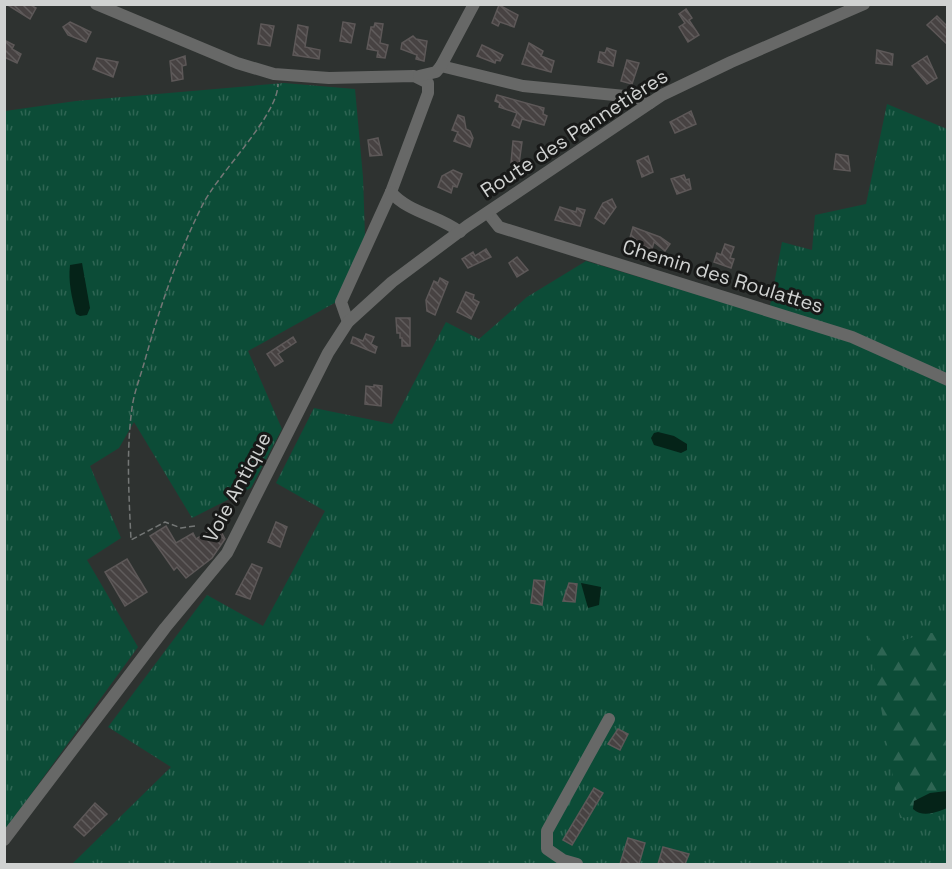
<svg xmlns="http://www.w3.org/2000/svg" width="952" height="869" viewBox="0 0 952 869" font-family="'Space Grotesk',sans-serif">
	<style>
		.grass { fill: url(#grass-tufts) }
		.forest { fill: url(#forest-firs) }
		.water { fill: #052318 }
		.building { fill: url(#building-back-hatch); stroke: #5d5858; stroke-width: 1.5 }
		.lines { fill: none; stroke-linecap: round; stroke-linejoin: round }
		.path { stroke: #747776; stroke-width: 1.5; stroke-dasharray: 6 3; stroke-linecap: butt }
		.minor { stroke: #676867; stroke-width: 12 }
		.labels { text-anchor: middle; stroke-width: 6; stroke-linejoin: round; paint-order: stroke }
		.street-label { font-size: 20px; fill: #d0d2d1; stroke: #181918 }
	</style>
	<defs>
		<pattern id="grass-tufts" width="24" height="20" patternUnits="userSpaceOnUse" patternTransform="scale(1.5)"><rect width="24" height="20" fill="#0c4c37"/><path d="M3 7l-1-3M5 7V3M7 7l1-3M15 17l-1-3M17 17v-4M19 17l1-3" fill="none" stroke="#2e6553"/></pattern>
		<pattern id="forest-firs" width="22" height="20" patternUnits="userSpaceOnUse" patternTransform="scale(1.5)"><rect width="22" height="20" fill="#0c4c37"/><path d="M5 1l3.5 6h-7zM16 11l3.5 6h-7z" fill="#2e6553"/></pattern>
		<pattern id="building-back-hatch" width="6" height="6" patternUnits="userSpaceOnUse" patternTransform="scale(1.5)"><rect width="6" height="6" fill="#474242"/><path d="M-1 5l2 2M0 0l6 6M5-1l2 2" fill="none" stroke="#605c5c"/></pattern>
	</defs>
	<rect width="100%" height="100%" fill="#2e3230"/>
	<g class="grass">
		<polygon points="284,83 355,89 363,177 365,236 338,301 248,351 282,429 251,488 192,518 134,422 119,448 90,466 121,538 87,560 138,647 5,830 5,111 76,101"/>
		<polygon points="887,104 947,129 947,864 72,864 171,767 108,727 207,595 263,626 325,511 276,483 314,408 392,424 446,322 479,339 527,297 586,261 768,316 782,242 812,250 815,215 866,204"/>
	</g>
	<polygon class="forest" points="867,626 884,629 889,645 926,633 947,633 947,812 900,818"/>
	<g class="water">
		<path d="M 82,263 L 90,308 L 87,315 L 80,316 L 76,314 C 72,298 68,282 70,265 Z"/>
		<polygon points="658,432 674,436 687,444 687,450 681,453 654,445 651,438 654,433"/>
		<polygon points="581,583 601,587 599,605 588,608"/>
		<path d="M 947,791 L 947,808 C 937,812 923,818 913,809 L 914,801 L 930,793 Z"/>
	</g>
	<g class="building">
		<polygon points="6,4 29,4 36,8 30,19"/>
		<polygon points="499,5 518,15 514,27 500,22 498,26 492,23"/>
		<polygon points="686,9 692,18 689,20 699,35 688,42 679,27 685,23 679,14"/>
		<polygon points="937,16 948,27 948,45 927,25"/>
		<polygon points="70,22 91,32 86,42 68,35 63,27"/>
		<polygon points="343,22 355,24 351,43 340,41"/>
		<polygon points="375,23 383,24 380,43 388,45 385,58 377,57 378,51 367,49 371,27 374,27"/>
		<polygon points="261,24 274,26 270,46 258,44"/>
		<polygon points="298,25 308,27 305,47 320,50 319,59 293,55"/>
		<polygon points="413,36 416,39 427,41 424,61 416,59 417,55 401,49 402,43"/>
		<polygon points="4,40 14,45 12,49 21,54 17,63 4,57"/>
		<polygon points="529,43 543,51 541,56 554,61 551,72 522,64"/>
		<polygon points="482,45 503,55 500,61 496,60 495,63 477,56"/>
		<polygon points="607,48 616,51 613,66 598,62 600,52 605,53"/>
		<polygon points="877,50 893,54 892,65 876,63"/>
		<polygon points="185,56 186,65 182,66 183,79 172,81 170,61"/>
		<polygon points="927,56 937,78 927,84 912,66"/>
		<polygon points="97,58 118,62 113,77 93,69"/>
		<polygon points="627,60 639,63 632,84 621,81"/>
		<polygon points="497,95 544,108 543,114 547,116 544,125 522,119 519,128 512,125 517,113 499,107 500,103 495,101"/>
		<polygon points="691,111 696,124 675,133 670,122"/>
		<polygon points="458,115 464,117 466,129 470,131 473,138 470,147 454,141 458,132 452,130"/>
		<polygon points="378,138 382,155 370,156 368,140"/>
		<polygon points="513,141 522,142 519,164 511,163"/>
		<polygon points="836,154 848,156 850,171 834,169"/>
		<polygon points="648,156 653,172 642,177 637,161"/>
		<polygon points="453,170 462,174 457,187 453,186 451,193 438,187 442,176"/>
		<polygon points="684,175 686,180 689,179 691,189 677,194 671,179"/>
		<polygon points="612,199 616,207 604,224 595,218 603,203"/>
		<polygon points="560,207 576,212 577,208 585,210 580,226 555,220"/>
		<polygon points="633,227 660,237 670,244 665,251 654,242 652,249 629,241"/>
		<polygon points="725,244 734,247 730,258 734,259 731,268 714,262 717,253 721,255"/>
		<polygon points="486,249 491,257 468,268 462,259 473,252 475,256"/>
		<polygon points="517,257 528,270 517,277 509,263"/>
		<polygon points="440,278 448,282 435,315 427,311 426,300 434,281 438,283"/>
		<polygon points="466,292 474,295 473,299 479,302 471,319 457,312"/>
		<polygon points="396,318 410,318 410,346 402,346 402,338 400,338 400,333 397,333"/>
		<polygon points="366,334 374,337 371,344 377,347 375,353 351,343 353,337 363,341"/>
		<polygon points="293,337 296,342 278,354 283,361 275,366 267,354"/>
		<polygon points="374,385 382,386 381,406 365,404 366,386 374,387"/>
		<polygon points="276,522 287,527 280,547 268,542"/>
		<polygon points="166,526 176,543 193,533 196,539 218,526 225,539 212,558 186,578 177,567 174,570 150,536"/>
		<polygon points="127,559 147,592 125,606 105,572"/>
		<polygon points="252,564 262,568 250,599 236,594"/>
		<polygon points="534,580 545,581 542,605 531,603"/>
		<polygon points="569,583 577,584 575,602 563,601"/>
		<polygon points="618,729 628,734 620,750 608,744"/>
		<polygon points="594,788 603,793 572,845 563,840"/>
		<polygon points="95,803 107,814 84,836 74,827"/>
		<polygon points="628,838 645,843 639,864 620,864"/>
		<polygon points="663,847 689,854 685,864 658,864"/>
	</g>
	<g class="lines">
		<path class="path" d="M 195,526 L 181,528 L 165,522 L 131,540 C 129,497 126,451 132,408 C 134,392 141,375 145,360 C 160,307 177,256 202,206 C 218,173 278,116 278,84"/>
		<g class="minor">
			<polyline points="96,4 237,63 274,74 329,78 414,76 428,83 428,93 391,192 341,302 348,322"/>
			<polyline points="441,66 523,86 635,97 650,103"/>
			<polyline points="419,76 436,72 441,66 474,4"/>
			<path d="M 391,192 C 407,212 440,216 460,232"/>
			<polyline points="488,213 499,227 852,337 948,380"/>
			<polyline points="4,840 165,628 227,553 328,353 348,322 392,282 467,226 662,95 731,62 864,4"/>
			<polyline points="577,864 563,860 547,849 547,831 609,719"/>
		</g>
	</g>
	<g class="labels">
		<g class="street-label">
			<text transform="translate(574 133) rotate(-33)" y="7">Route des Pannetières</text>
			<text transform="translate(723 276) rotate(17)" y="7">Chemin des Roulattes</text>
			<text transform="translate(237 487) rotate(-62)" y="7">Voie Antique</text>
		</g>
	</g>
	<rect width="952" height="869" fill="none" stroke="#d0d2d1" stroke-width="12"/>
</svg>
